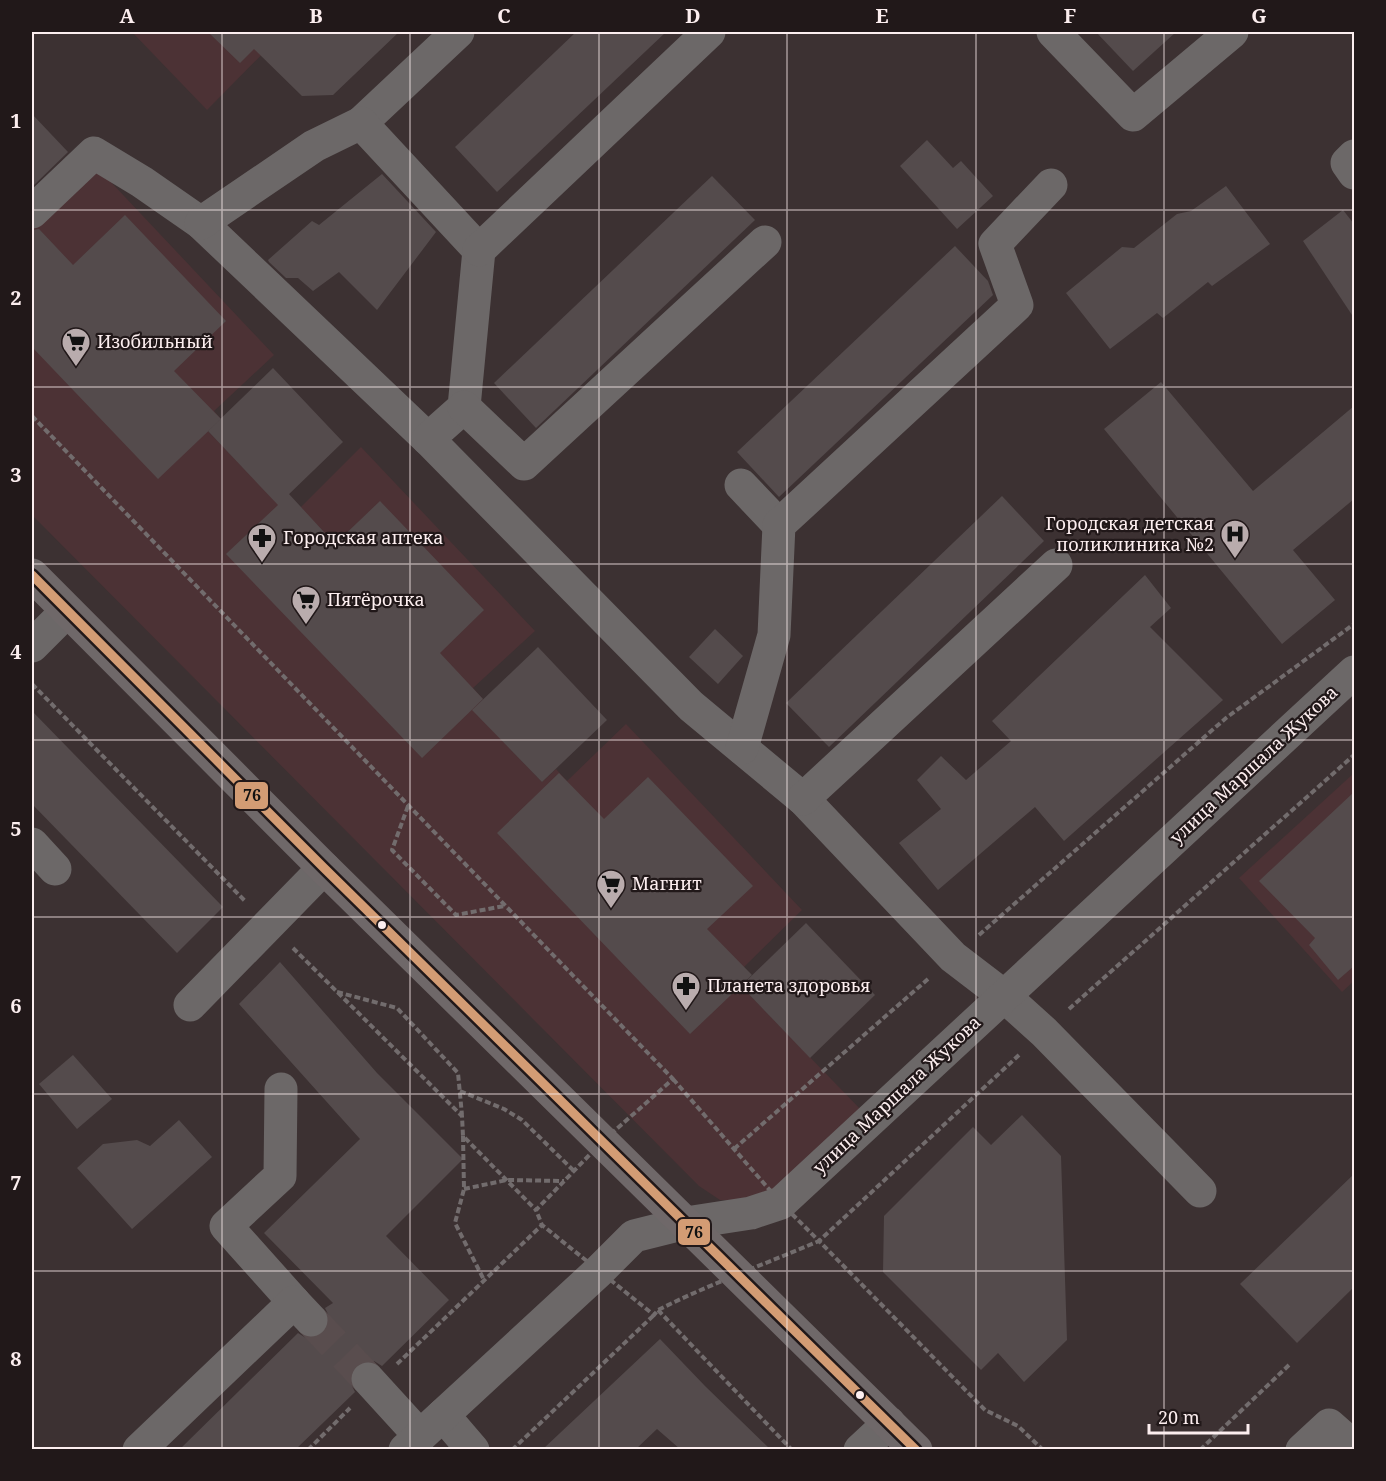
<svg xmlns="http://www.w3.org/2000/svg" width="1386" height="1481" viewBox="0 0 1386 1481" font-family="'Noto Serif',serif">
	<style>
		.built { fill: #4c3235 }
		.building { fill: #544b4c }
		.lines { fill: none; stroke-linecap: round; stroke-linejoin: round }
		.minor-tunnel { stroke: #594d4e; stroke-width: 33; stroke-dasharray: 33 16; stroke-linecap: butt }
		.path { stroke: #726c6d; stroke-width: 4; stroke-dasharray: 6 3; stroke-linecap: butt }
		.minor { stroke: #6c6868; stroke-width: 33 }
		.major { stroke: #6f6869; stroke-width: 33 }
		.bus-1-casing { stroke: #211819; stroke-width: 14 }
		.bus-1 { stroke: #d39c74; stroke-width: 9 }
		.grid { fill: none; stroke: #fceeef; stroke-width: 1.5; stroke-opacity: 0.55 }
		.bus-dot { fill: #fceeef; stroke: #211819; stroke-width: 2 }
		.labels { text-anchor: middle; stroke-width: 4.5; stroke-linejoin: round; paint-order: stroke }
		.poi-label { font-size: 18px; fill: #fceeef; stroke: #211819; text-anchor: start }
		.street-label { font-size: 18px; fill: #fceeef; stroke: #211819 }
		.line-badge { stroke: #211819; stroke-width: 2 }
		.pale-badge-label { font-size: 16px; text-anchor: middle; font-weight: bold; fill: #111 }
		.neatline { fill: none; stroke: #fceeef; stroke-width: 2 }
		.grid-label { font-size: 20px; text-anchor: middle; font-weight: bold; fill: #fceeef }
	</style>
	<rect width="100%" height="100%" fill="#3c3132"/>
	<g class="built">
		<polygon points="132,32 284,32 207,110"/>
		<polygon points="92,162 274,355 214,411 221,419 208,431 278,504 301,507 361,447 535,631 473,688 483,699 473,710 542,782 556,769 567,781 626,724 802,910 744,967 741,986 865,1114 781,1188 746,1200 720,1200 699,1186 32,515 32,221"/>
		<polygon points="1354,773 1354,981 1342,992 1239,878"/>
	</g>
	<g class="building">
		<polygon points="208,32 399,32 333,95 302,96 254,49 240,63"/>
		<polygon points="576,32 666,32 497,192 455,147"/>
		<polygon points="1096,32 1176,32 1133,71"/>
		<polygon points="32,114 68,152 32,187"/>
		<polygon points="927,140 953,168 961,161 993,196 957,229 900,166"/>
		<polygon points="382,174 436,232 377,310 339,272 313,291 298,278 286,278 269,262 268,260 312,221 319,225"/>
		<polygon points="712,176 755,220 536,428 494,383"/>
		<polygon points="1226,186 1270,244 1212,286 1208,282 1163,318 1157,313 1110,349 1066,293 1122,247 1134,248 1177,214 1191,211"/>
		<polygon points="1343,210 1354,224 1354,318 1303,241"/>
		<polygon points="125,215 226,321 174,371 221,419 158,479 32,347 32,230 39,229 73,265"/>
		<polygon points="955,246 988,281 993,295 779,497 737,452"/>
		<polygon points="273,368 343,442 285,498 289,494 335,544 380,501 484,610 440,653 483,699 422,758 226,554 278,505 208,431"/>
		<polygon points="1161,382 1253,491 1354,406 1354,499 1293,550 1335,600 1282,644 1104,429"/>
		<polygon points="1002,496 1044,541 829,747 786,703"/>
		<polygon points="1145,575 1171,608 1150,627 1223,700 1064,841 1035,807 938,890 899,843 941,809 917,780 941,756 966,780 1011,741 992,721"/>
		<polygon points="715,629 743,656 718,684 689,657"/>
		<polygon points="538,647 607,720 542,782 472,710"/>
		<polygon points="32,711 223,907 177,953 32,804"/>
		<polygon points="559,773 604,819 648,777 753,886 707,929 752,975 690,1034 497,833"/>
		<polygon points="1354,792 1354,966 1338,980 1309,945 1315,938 1259,881"/>
		<polygon points="806,923 875,995 810,1058 741,986"/>
		<polygon points="280,962 377,1073 463,1159 386,1236 449,1300 382,1366 374,1361 365,1361 355,1366 350,1374 350,1382 355,1392 296,1449 180,1449 298,1333 306,1338 316,1338 324,1333 329,1325 329,1316 325,1308 333,1303 264,1233 360,1139 239,1004"/>
		<polygon points="73,1055 112,1099 77,1129 39,1084"/>
		<polygon points="1022,1115 1061,1156 1067,1340 1024,1382 998,1353 981,1370 883,1272 884,1216 973,1127 991,1145"/>
		<polygon points="179,1120 212,1157 132,1229 77,1168 103,1144 137,1140 150,1146"/>
		<polygon points="1354,1174 1354,1287 1297,1343 1240,1284"/>
		<polygon points="660,1339 705,1386 770,1449 680,1449 657,1429 636,1449 543,1449"/>
	</g>
	<g class="lines">
		<polyline class="minor-tunnel" points="311,1320 368,1379"/>
		<g class="path">
			<polyline points="32,416 673,1079"/>
			<polyline points="32,684 245,901"/>
			<polyline points="408,806 392,850 456,915 504,906"/>
			<polyline points="979,935 1226,718 1354,624"/>
			<polyline points="293,948 462,1116 463,1136 536,1210"/>
			<polyline points="337,992 397,1008 458,1073 462,1115"/>
			<polyline points="1069,1009 1354,755"/>
			<polyline points="1019,1055 819,1241 985,1410 1018,1426 1043,1450"/>
			<path d="M 673,1079 L 781,1203 L 819,1241 C 765,1264 710,1284 658,1310 L 654,1315 L 542,1225 L 536,1210 L 602,1142 Z"/>
			<polyline points="460,1091 504,1109 522,1120 574,1171"/>
			<polyline points="463,1136 464,1189 455,1223 484,1280"/>
			<polyline points="734,1149 928,979"/>
			<polyline points="464,1189 507,1180 564,1181"/>
			<polyline points="658,1310 792,1450"/>
			<polyline points="397,1364 542,1225"/>
			<polyline points="308,1450 350,1408"/>
			<polyline points="512,1450 654,1315"/>
			<polyline points="1200,1450 1289,1365"/>
		</g>
		<g class="minor">
			<polyline points="1053,32 1133,115 1232,32"/>
			<polyline points="361,123 458,32"/>
			<polyline points="1354,156 1347,163 1354,173"/>
			<polyline points="32,212 94,153 142,182 201,223 428,439"/>
			<polyline points="201,223 314,146 361,123 479,250 464,407 428,439 691,706 803,799 953,957 1004,996 1044,1032 1200,1191"/>
			<polyline points="479,250 709,32"/>
			<polyline points="464,407 524,464 765,242"/>
			<polyline points="741,485 779,525"/>
			<polyline points="32,646 67,611"/>
			<polyline points="742,748 774,635 779,525 1017,305 995,244 1051,185"/>
			<polyline points="803,799 1056,565"/>
			<polyline points="32,844 55,869"/>
			<polyline points="190,1005 324,868"/>
			<polyline points="281,1089 280,1176 226,1226 294,1302"/>
			<polyline points="368,1379 420,1436"/>
			<polyline points="443,1415 473,1450"/>
			<polyline points="139,1450 294,1302 311,1320"/>
			<polyline points="405,1450 599,1271 634,1236 686,1223 751,1213 781,1203 1354,672"/>
			<polyline points="860,1450 889,1423"/>
			<polyline points="1302,1450 1329,1425 1354,1447"/>
		</g>
		<polyline class="major" points="32,575 324,868 916,1450"/>
		<g class="bus-1-casing">
			<polyline id="bus-1" points="32,575 324,868 916,1450"/>
		</g>
		<use href="#bus-1" class="bus-1"/>
	</g>
	<path class="grid" d="M 222,32 L 222,1450M 410,32 L 410,1450M 599,32 L 599,1450M 787,32 L 787,1450M 976,32 L 976,1450M 1164,32 L 1164,1450M 32,210 L 1354,210M 32,387 L 1354,387M 32,564 L 1354,564M 32,740 L 1354,740M 32,917 L 1354,917M 32,1094 L 1354,1094M 32,1271 L 1354,1271"/>
	<defs>
		<g id="supermarket-pin" transform="scale(1.5)"><path d="M0 17L-7.5 6A9.5 9.5 0 1 1 7.5 6Z" fill="#b9acad" stroke="#211819"/><path d="M-6-5.5h2.5l.6 2H6L4.5 2H-2.5L-4.4-4H-6ZM-1.5 3.2a1.3 1.3 0 1 0 .1 0ZM3 3.2a1.3 1.3 0 1 0 .1 0Z" fill="#111"/></g>
		<g id="hospital-pin" transform="scale(1.5)"><path d="M0 17L-7.5 6A9.5 9.5 0 1 1 7.5 6Z" fill="#b9acad" stroke="#211819"/><path d="M-5-5h3v3.5h4V-5h3V5h-3V1.5h-4V5h-3Z" fill="#111"/></g>
		<g id="pharmacy-pin" transform="scale(1.5)"><path d="M0 17L-7.5 6A9.5 9.5 0 1 1 7.5 6Z" fill="#b9acad" stroke="#211819"/><path d="M-2-6h4v4h4v4h-4v4h-4v-4h-4v-4h4Z" fill="#111"/></g>
	</defs>
	<g fill-rule="evenodd">
		<use href="#supermarket-pin" x="76" y="342"/>
		<use href="#hospital-pin" x="1235" y="534"/>
		<use href="#pharmacy-pin" x="262" y="538"/>
		<use href="#supermarket-pin" x="306" y="600"/>
		<use href="#supermarket-pin" x="611" y="884"/>
		<use href="#pharmacy-pin" x="686" y="986"/>
	</g>
	<g class="bus-dot">
		<circle cx="382" cy="925" r="5"/>
		<circle cx="860" cy="1395" r="5"/>
	</g>
	<g class="labels">
		<g class="poi-label">
			<text x="97" y="348">Изобильный</text>
			<text x="1214" y="530" text-anchor="end">Городская детская<tspan x="1214" dy="21">поликлиника №2</tspan></text>
			<text x="283" y="544">Городская аптека</text>
			<text x="327" y="606">Пятёрочка</text>
			<text x="632" y="890">Магнит</text>
			<text x="707" y="992">Планета здоровья</text>
		</g>
		<g class="street-label">
			<text transform="translate(1254 765) rotate(-43)" y="6">улица Маршала Жукова</text>
			<text transform="translate(897 1095) rotate(-43)" y="6">улица Маршала Жукова</text>
		</g>
	</g>
	<g class="line-badge">
		<rect x="234" y="781" width="35" height="29" rx="6" fill="#d39c74"/>
		<rect x="677" y="1218" width="34" height="28" rx="6" fill="#d39c74"/>
	</g>
	<g class="pale-badge-label">
		<text x="252" y="801">76</text>
		<text x="694" y="1238">76</text>
	</g>
	<rect width="1386" height="1481" fill="none" stroke="#211819" stroke-width="66"/>
	<path d="M1149 1424v9h99v-9" fill="none" stroke="#fceeef" stroke-width="3"/>
	<text x="1158" y="1424" font-size="18" fill="#fceeef" stroke="#211819" stroke-width="4.5" paint-order="stroke">20 m</text>
	<rect x="33" y="33" width="1320" height="1415" class="neatline"/>
	<g class="grid-label">
		<text x="127" y="23">A</text>
		<text x="316" y="23">B</text>
		<text x="504" y="23">C</text>
		<text x="693" y="23">D</text>
		<text x="882" y="23">E</text>
		<text x="1070" y="23">F</text>
		<text x="1259" y="23">G</text>
		<text x="16" y="128">1</text>
		<text x="16" y="305">2</text>
		<text x="16" y="482">3</text>
		<text x="16" y="659">4</text>
		<text x="16" y="836">5</text>
		<text x="16" y="1013">6</text>
		<text x="16" y="1190">7</text>
		<text x="16" y="1366">8</text>
	</g>
</svg>
